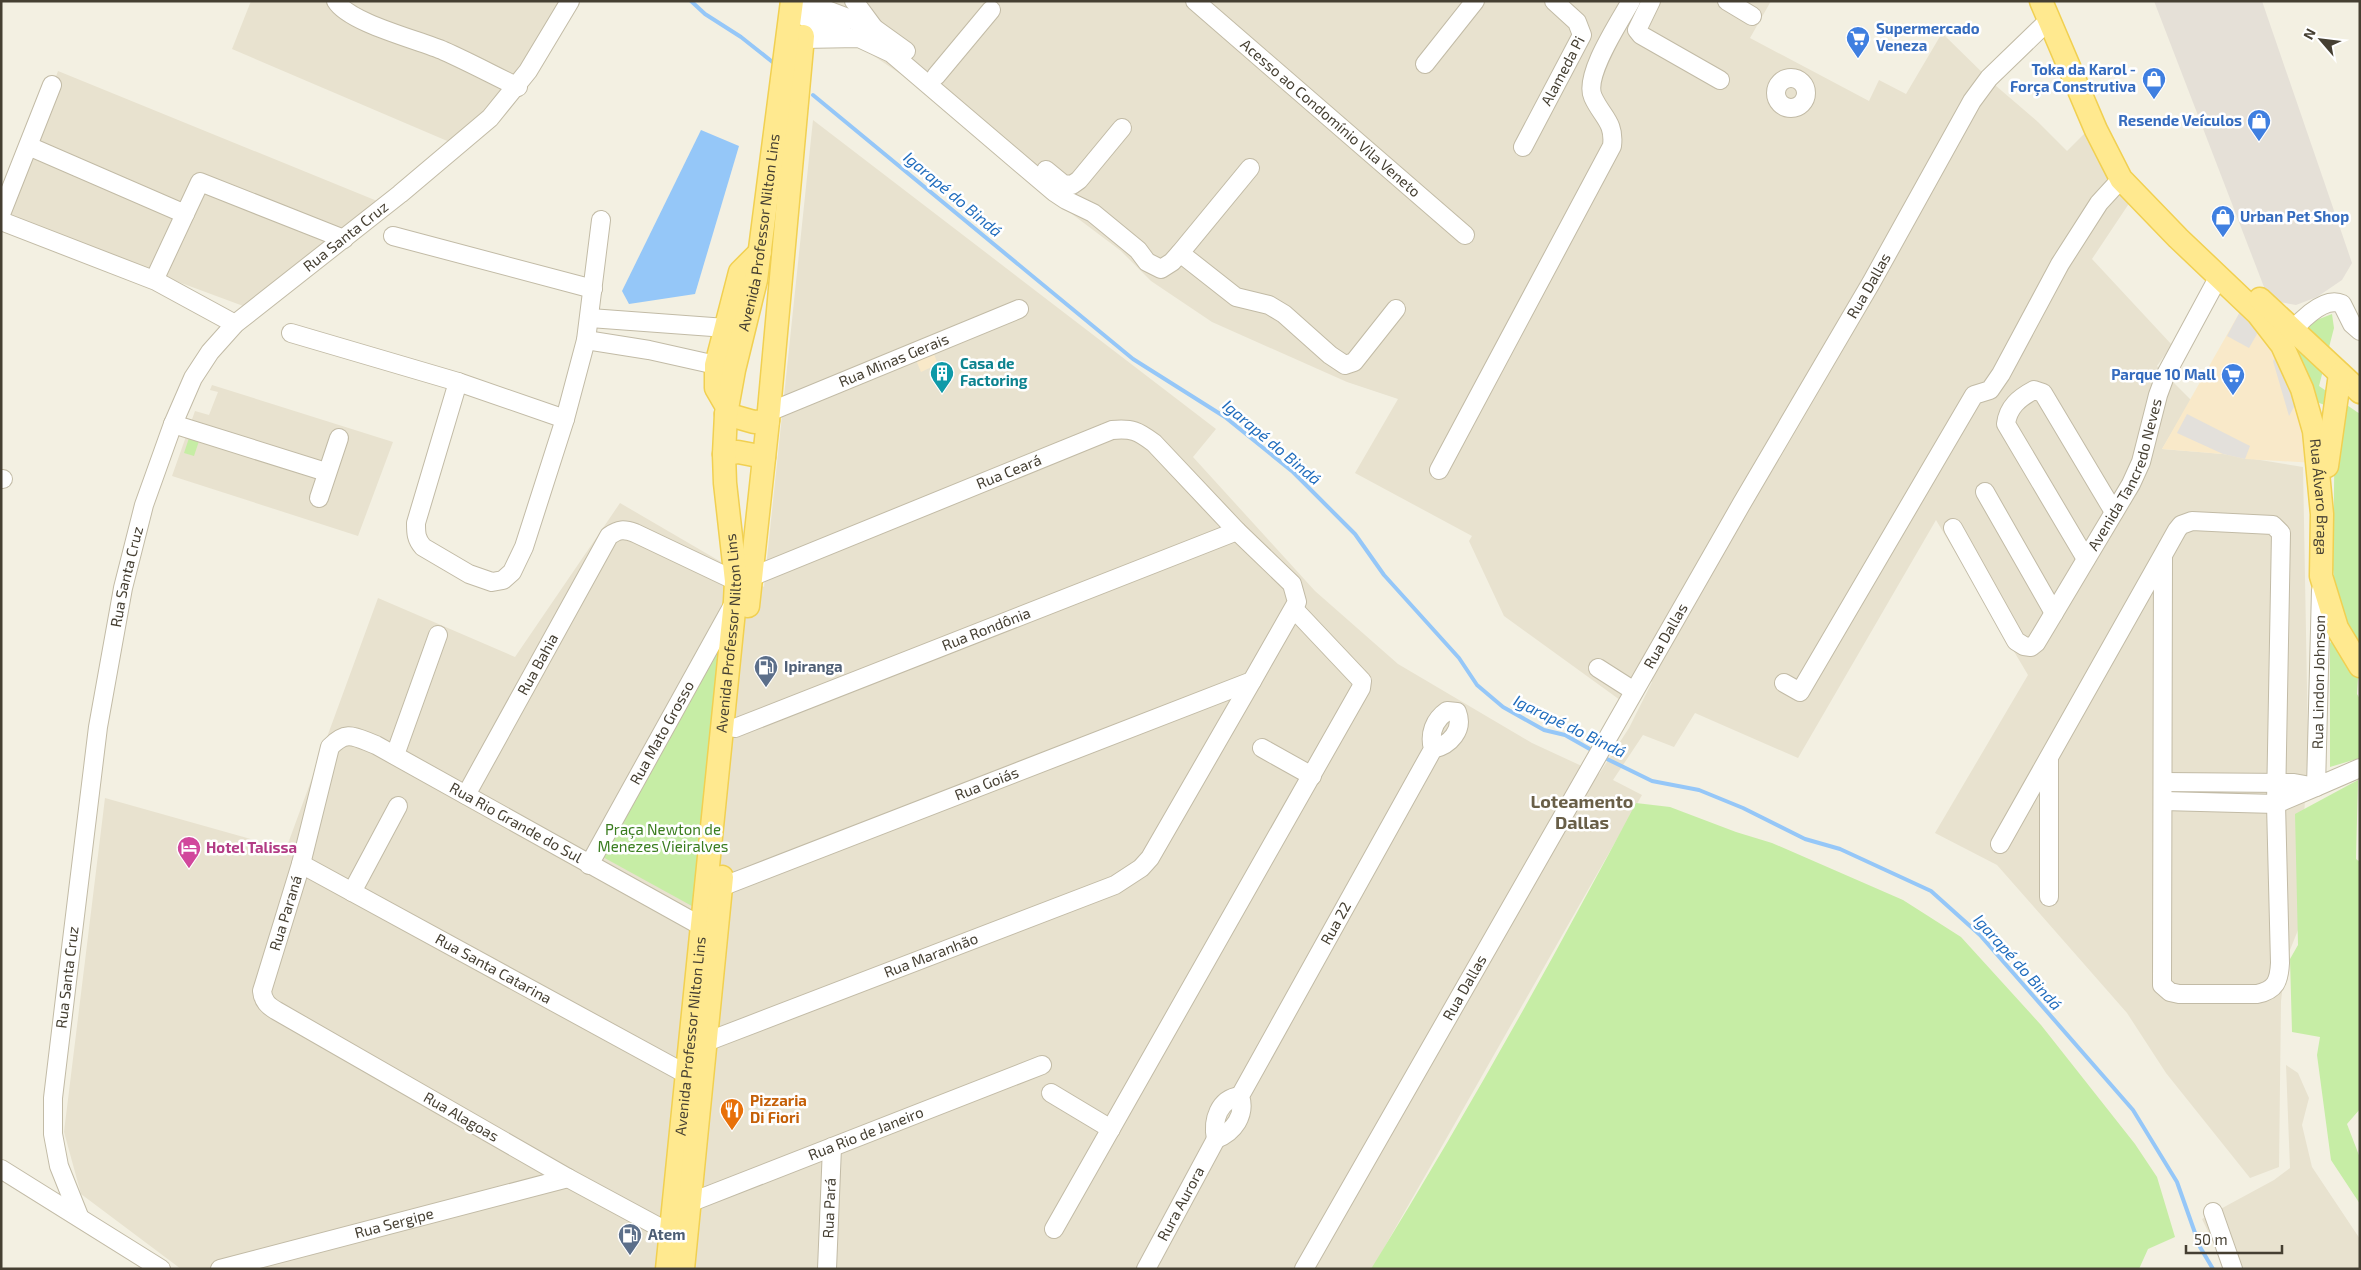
<svg xmlns="http://www.w3.org/2000/svg" width="2361" height="1270" viewBox="0 0 2361 1270" font-family="'Exo 2',sans-serif">
	<style>
		.residential { fill: #e8e2cf }
		.commercial { fill: #f9e9c9 }
		.industrial { fill: #e5e0d7 }
		.green { fill: #c6eda5 }
		.parking { fill: #e3e0db }
		.water { fill: #95c7f8 }
		.lines { fill: none; stroke-linecap: round; stroke-linejoin: round }
		.stream { stroke: #95c7f8; stroke-width: 4 }
		.minor-casing { stroke: #c2bba6; stroke-width: 20 }
		.major-casing { stroke: #f1d051; stroke-width: 25 }
		.minor { stroke: #fff; stroke-width: 18 }
		.major { stroke: #ffe98f; stroke-width: 22 }
		.labels { text-anchor: middle; stroke-width: 5; stroke-linejoin: round; paint-order: stroke }
		.shop-label { font-size: 15px; font-weight: bold; fill: #366cbe; stroke: #fff; text-anchor: end }
		.street-label { font-size: 15px; fill: #453f32; stroke: #fff }
		.culture-label { font-size: 15px; font-weight: bold; fill: #0d838f; stroke: #fff; text-anchor: start }
		.service-label { font-size: 15px; font-weight: bold; fill: #4e5e75; stroke: #fff; text-anchor: start }
		.park-label { font-size: 15px; fill: #3a7d1f; stroke: #fff }
		.hotel-label { font-size: 15px; font-weight: bold; fill: #b23c85; stroke: #fff; text-anchor: start }
		.food-label { font-size: 15px; font-weight: bold; fill: #c56008; stroke: #fff; text-anchor: start }
		.water-label { font-size: 16px; font-style: italic; fill: #1f6cbd; stroke: #fff }
		.quarter-label { font-size: 18px; font-weight: bold; fill: #695f48; stroke: #fff }
	</style>
	<rect width="100%" height="100%" fill="#f3f0e2"/>
	<g class="residential">
		<polygon points="251,1 569,1 518,87 459,146 232,49"/>
		<polygon points="820,1 1619,1 1638,12 1644,1 1771,1 1750,38 1869,101 1879,80 1906,94 1942,33 1995,85 2038,122 2067,151 2089,129 2130,202 2092,259 2172,345 2157,366 2191,400 2162,449 2223,454 2303,467 2308,743 2298,930 2286,960 2281,1001 2279,1167 2250,1178 2166,1073 2127,1013 1997,865 1935,833 2028,675 1936,520 1798,758 1695,713 1674,747 1643,735 1613,780 1642,795 1372,1269 181,1269 81,1194 64,1132 105,798 286,849 378,598 515,657 620,503 764,587 813,120 1216,429 1193,457 1315,591 1398,664 1532,743 1599,774 1629,728 1652,682 1637,673 1620,700 1504,616 1469,541 1472,536 1355,473 1398,399 1347,382 1212,322 1151,281 1121,251 1056,202 905,77 862,48 815,45"/>
		<polygon points="58,71 387,205 254,310 3,217"/>
		<polygon points="212,385 393,442 358,536 172,476 195,411 209,415 218,392 210,390"/>
		<polygon points="2286,1065 2298,1073 2309,1098 2302,1125 2312,1167 2360,1239 2360,1269 2226,1269 2202,1219 2274,1180 2290,1168"/>
	</g>
	<g class="commercial">
		<polygon points="2241,310 2276,344 2316,463 2245,459 2223,454 2162,449"/>
		<polygon points="933,352 938,364 921,372 916,360"/>
	</g>
	<polygon class="industrial" points="2154,1 2262,1 2352,263 2342,280 2317,297 2296,305 2269,300"/>
	<g class="green">
		<polygon points="2332,314 2334,328 2319,386 2360,414 2360,645 2357,694 2360,699 2360,758 2330,767 2330,643 2340,632 2333,569 2335,409 2309,399 2294,355 2309,323"/>
		<polygon points="189,438 199,441 194,456 184,453"/>
		<polygon points="733,608 701,911 601,856"/>
		<polygon points="2358,780 2356,859 2360,862 2360,1109 2347,1124 2360,1158 2360,1204 2331,1160 2317,1055 2320,1037 2292,1032 2290,959 2298,945 2295,814"/>
		<path d="M 1636,803 L 1670,807 L 1736,832 L 1772,843 L 1903,900 L 1961,937 L 2041,1025 L 2135,1144 L 2157,1177 L 2175,1237 L 2148,1249 L 2139,1269 L 1371,1269 C 1465,1117 1552,961 1636,803 Z"/>
	</g>
	<g class="parking">
		<polygon points="2241,310 2261,327 2249,348 2227,336"/>
		<polygon points="2280,351 2299,398 2289,416 2273,361"/>
		<polygon points="2187,414 2250,446 2245,459 2223,454 2177,433"/>
	</g>
	<polygon class="water" points="701,130 739,146 695,294 629,304 622,291"/>
	<g class="lines">
		<g class="stream">
			<polyline points="691,1 705,14 741,37 775,64"/>
			<polyline points="813,95 1133,359 1225,417 1293,472 1355,534 1384,575 1459,658 1477,685 1503,707 1544,730 1565,735 1595,752"/>
			<polyline points="1603,757 1652,781 1699,790 1743,808 1805,839 1840,849 1931,891 1980,935 2133,1110 2177,1182 2200,1247 2213,1269"/>
		</g>
		<g class="minor-casing">
			<g id="minor">
				<path d="M 336,1 C 349,23 419,40 444,51 C 469,62 493,75 518,87"/>
				<polyline points="854,1 874,28"/>
				<path id="s1" d="M 1195,1 L 1465,235"/>
				<polyline points="1651,1 1637,30 1641,35 1720,80"/>
				<polyline points="1727,1 1752,16"/>
				<polyline points="806,2 874,28 906,51"/>
				<polyline points="805,17 846,36"/>
				<polyline points="802,39 859,38 891,53 1054,192 1066,200 1093,213 1138,250 1147,262 1161,269 1172,262 1180,253 1236,297 1269,305 1284,314 1330,355 1345,365 1354,362 1396,309"/>
				<polyline points="1425,64 1475,1"/>
				<polyline points="936,76 991,10"/>
				<circle cx="1791" cy="93" r="15"/>
				<path id="s2" d="M 1523,147 L 1582,35 L 1577,22 L 1554,1"/>
				<polyline points="33,148 185,214 200,182 344,239"/>
				<polyline points="1046,170 1063,184 1072,185 1079,180 1122,128"/>
				<polyline points="1,214 52,85"/>
				<polyline points="1,221 156,281 235,324"/>
				<polyline points="393,236 593,289"/>
				<polyline points="1180,253 1250,168"/>
				<polyline points="157,274 185,214"/>
				<polyline points="590,318 726,328"/>
				<polyline points="291,333 458,382 565,419"/>
				<path d="M 2286,339 C 2296,325 2323,295 2342,304 L 2352,324 L 2360,331"/>
				<polyline points="586,340 649,350 716,365"/>
				<path d="M 458,382 L 416,523 C 416,533 416,539 423,547 L 469,574 L 492,582 L 503,580 L 512,572 L 524,547 L 565,419 L 586,340 L 601,220"/>
				<path id="s3" d="M 769,412 L 1019,309"/>
				<polyline points="173,424 326,472"/>
				<path d="M 1439,470 L 1612,146 C 1615,122 1602,117 1593,97 C 1583,76 1620,21 1631,1"/>
				<polyline points="1,479 3,479"/>
				<polyline points="1985,492 2054,613"/>
				<polyline points="319,498 339,438"/>
				<path id="s4" d="M 1953,528 L 2016,641 L 2024,646 L 2031,647 L 2036,643 L 2054,613 L 2131,484 L 2141,462 L 2158,395 L 2165,376 L 2219,276"/>
				<path d="M 2086,559 L 2006,424 C 2008,407 2019,398 2034,390 L 2043,393 L 2114,512"/>
				<polyline points="2321,590 2316,787 2360,768"/>
				<polyline points="1598,668 1634,691"/>
				<polyline points="1784,683 1800,692 1974,395 1990,390 2001,374 2060,264 2099,203 2121,179"/>
				<path id="s5" d="M 735,728 L 1237,531"/>
				<polyline points="1262,748 1312,776"/>
				<polyline points="395,755 438,635"/>
				<polyline points="2049,758 2049,897"/>
				<polyline points="2163,782 2294,783 2316,787 2276,804 2163,801"/>
				<path id="s6" d="M 466,795 L 609,536 C 619,529 624,529 635,533 L 736,581"/>
				<path d="M 2000,844 L 2163,555 L 2177,530 L 2181,525 L 2192,521 L 2273,525 L 2281,533 L 2276,804 L 2280,963 C 2279,981 2276,990 2257,994 L 2179,994 L 2170,992 L 2162,985 L 2163,555"/>
				<path id="s7" d="M 301,864 L 686,1074"/>
				<path id="s8" d="M 589,865 L 733,605"/>
				<path id="s9" d="M 721,887 L 1252,681 L 1297,602 L 1292,584 L 1237,531 L 1154,443 C 1138,431 1132,428 1112,430 L 751,577"/>
				<polyline points="352,892 398,806"/>
				<path id="s10" d="M 706,1042 L 1115,885 L 1141,868 L 1150,858 L 1252,681"/>
				<polyline points="1051,1093 1111,1129"/>
				<path id="s11" d="M 1216,1139 C 1234,1132 1246,1115 1240,1096 L 1433,749 C 1429,734 1434,720 1447,711 L 1457,712 C 1464,730 1450,745 1433,749"/>
				<path d="M 1216,1139 C 1212,1120 1219,1099 1240,1096"/>
				<polyline points="1,1169 161,1269"/>
				<path id="s12" d="M 689,1203 L 1042,1065"/>
				<polyline points="2213,1212 2233,1269"/>
				<path id="s13" d="M 79,1216 L 59,1166 L 53,1134 L 53,1098 L 68,973 L 98,727 L 123,588 L 144,505 L 173,424 L 193,378 L 210,352 L 235,324 L 400,194 L 490,118 L 528,71 L 570,1"/>
				<polyline points="1054,1229 1361,688 1362,681 1294,609"/>
				<path id="s14" d="M 670,1233 L 568,1178 L 277,1011 C 268,1006 263,1001 262,991 L 301,864 L 330,747 C 347,729 355,737 376,745 L 701,926"/>
				<path id="s15" d="M 220,1269 L 568,1178"/>
				<path id="s16" d="M 827,1269 L 832,1147"/>
				<path id="s17" d="M 1146,1269 L 1216,1139"/>
				<path id="s18" d="M 1304,1269 L 1742,503 L 1871,283 L 1972,101 L 1989,78 L 2048,21"/>
			</g>
		</g>
		<g class="major-casing">
			<g id="major">
				<path id="s19" d="M 2041,1 L 2096,130 L 2121,179 L 2178,238 L 2258,314 L 2282,345 L 2302,389 L 2314,431 L 2322,514 L 2321,576 L 2337,628 L 2360,666"/>
				<polyline points="2260,299 2360,392"/>
				<polyline points="727,407 716,388 716,365 740,272 760,252"/>
				<polyline points="726,414 754,422 768,421"/>
				<polyline points="724,454 738,452 764,457"/>
				<polyline points="2327,466 2340,374"/>
				<polyline points="748,606 768,421 803,36"/>
				<path id="s20" d="M 667,1269 L 735,601 L 736,581 L 725,483 L 724,454 L 726,414 L 734,370 L 756,280 L 792,1"/>
				<polyline points="683,1269 722,877"/>
			</g>
		</g>
		<use href="#minor" class="minor"/>
		<use href="#major" class="major"/>
	</g>
	<defs>
		<g id="supermarket-pin" transform="scale(1.25)"><path d="M0 17L-7.5 6A9.5 9.5 0 1 1 7.5 6Z" fill="#3f7fe0" stroke="#fff"/><path d="M-6-5.5h2.5l.6 2H6L4.5 2H-2.5L-4.4-4H-6ZM-1.5 3.2a1.3 1.3 0 1 0 .1 0ZM3 3.2a1.3 1.3 0 1 0 .1 0Z" fill="#fff"/></g>
		<g id="shop-pin" transform="scale(1.25)"><path d="M0 17L-7.5 6A9.5 9.5 0 1 1 7.5 6Z" fill="#3f7fe0" stroke="#fff"/><path d="M-5-2.5h2.3a2.7 3.5 0 0 1 5.4 0H5L5.5 6h-11ZM-1.5-2.5h3a1.5 2.3 0 0 0-3 0Z" fill="#fff"/></g>
		<g id="building-pin" transform="scale(1.25)"><path d="M0 17L-7.5 6A9.5 9.5 0 1 1 7.5 6Z" fill="#0f9aa8" stroke="#fff"/><path d="M-4-6H4V6H1V3H-1V6H-4ZM-2.5-4.3h1.7v1.8h-1.7ZM.8-4.3h1.7v1.8H.8ZM-2.5-1h1.7V.8h-1.7ZM.8-1h1.7V.8H.8Z" fill="#fff"/></g>
		<g id="fuel-pin" transform="scale(1.25)"><path d="M0 17L-7.5 6A9.5 9.5 0 1 1 7.5 6Z" fill="#5c6f8a" stroke="#fff"/><path d="M-5.5-6h7V0h2V4h1.3V-2.5L3-4.5l.8-.8L6-3V5H2.5V1h-1V6h-7ZM-4.2-4.7v3.2H.2V-4.7Z" fill="#fff"/></g>
		<g id="hotel-pin" transform="scale(1.25)"><path d="M0 17L-7.5 6A9.5 9.5 0 1 1 7.5 6Z" fill="#d1479c" stroke="#fff"/><path d="M-6-4.5h1.5V1H6V5H4.5V3h-9V5H-6ZM-4 0a1.8 1.8 0 1 1 3.6 0ZM.5 0V-2.5h3Q6-2.5 6 0Z" fill="#fff"/></g>
		<g id="restaurant-pin" transform="scale(1.25)"><path d="M0 17L-7.5 6A9.5 9.5 0 1 1 7.5 6Z" fill="#e8710a" stroke="#fff"/><path d="M-5-6h1v4h1v-4h1v4h1v-4h1v5L-1.5 .5V6h-2V.5L-5-1ZM5-6V6H3V1.5H1.5Q1.5-4 5-6Z" fill="#fff"/></g>
	</defs>
	<g fill-rule="evenodd">
		<use href="#supermarket-pin" x="1858" y="38"/>
		<use href="#shop-pin" x="2154" y="79"/>
		<use href="#shop-pin" x="2259" y="121"/>
		<use href="#shop-pin" x="2223" y="217"/>
		<use href="#building-pin" x="942" y="373"/>
		<use href="#supermarket-pin" x="2233" y="375"/>
		<use href="#fuel-pin" x="766" y="667"/>
		<use href="#hotel-pin" x="189" y="848"/>
		<use href="#restaurant-pin" x="732" y="1110"/>
		<use href="#fuel-pin" x="630" y="1235"/>
	</g>
	<g class="labels">
		<g class="shop-label">
			<text x="1876" y="34" text-anchor="start">Supermercado<tspan x="1876" dy="17">Veneza</tspan></text>
			<text x="2136" y="75">Toka da Karol -<tspan x="2136" dy="17">Força Construtiva</tspan></text>
			<text x="2242" y="126">Resende Veículos</text>
			<text x="2240" y="222" text-anchor="start">Urban Pet Shop</text>
			<text x="2216" y="380">Parque 10 Mall</text>
		</g>
		<g class="street-label">
			<text dy="5" stroke="none"><textPath href="#s2" startOffset="86">Alameda Pi</textPath></text>
			<text dy="5" stroke="none"><textPath href="#s1" startOffset="179">Acesso ao Condomínio Vila Veneto</textPath></text>
			<text dy="5" stroke="none"><textPath href="#s20" startOffset="1044">Avenida Professor Nilton Lins</textPath></text>
			<text dy="5" stroke="none"><textPath href="#s13" startOffset="1069">Rua Santa Cruz</textPath></text>
			<text dy="5" stroke="none"><textPath href="#s18" startOffset="1134">Rua Dallas</textPath></text>
			<text dy="5" stroke="none"><textPath href="#s3" startOffset="135">Rua Minas Gerais</textPath></text>
			<text transform="translate(1009 472) rotate(-22)" y="5">Rua Ceará</text>
			<text dy="5" stroke="none"><textPath href="#s4" startOffset="344">Avenida Tancredo Neves</textPath></text>
			<text dy="5" stroke="none"><textPath href="#s19" startOffset="585">Rua Álvaro Braga</textPath></text>
			<text dy="5" stroke="none"><textPath href="#s13" startOffset="649">Rua Santa Cruz</textPath></text>
			<text dy="5" stroke="none"><textPath href="#s5" startOffset="270">Rua Rondônia</textPath></text>
			<text dy="5" stroke="none"><textPath href="#s20" startOffset="639">Avenida Professor Nilton Lins</textPath></text>
			<text dy="5" stroke="none"><textPath href="#s18" startOffset="729">Rua Dallas</textPath></text>
			<text dy="5" stroke="none"><textPath href="#s6" startOffset="149">Rua Bahia</textPath></text>
			<text transform="translate(2319 682) rotate(-89)" y="5">Rua Lindon Johnson</text>
			<text dy="5" stroke="none"><textPath href="#s8" startOffset="151">Rua Mato Grosso</textPath></text>
			<text dy="5" stroke="none"><textPath href="#s9" startOffset="285">Rua Goiás</textPath></text>
			<text dy="5" stroke="none"><textPath href="#s14" startOffset="942">Rua Rio Grande do Sul</textPath></text>
			<text dy="5" stroke="none"><textPath href="#s14" startOffset="559">Rua Paraná</textPath></text>
			<text dy="5" stroke="none"><textPath href="#s11" startOffset="252">Rua 22</textPath></text>
			<text dy="5" stroke="none"><textPath href="#s10" startOffset="241">Rua Maranhão</textPath></text>
			<text dy="5" stroke="none"><textPath href="#s7" startOffset="219">Rua Santa Catarina</textPath></text>
			<text dy="5" stroke="none"><textPath href="#s13" startOffset="244">Rua Santa Cruz</textPath></text>
			<text dy="5" stroke="none"><textPath href="#s18" startOffset="324">Rua Dallas</textPath></text>
			<text dy="5" stroke="none"><textPath href="#s20" startOffset="234">Avenida Professor Nilton Lins</textPath></text>
			<text transform="translate(461 1117) rotate(30)" y="5">Rua Alagoas</text>
			<text dy="5" stroke="none"><textPath href="#s12" startOffset="190">Rua Rio de Janeiro</textPath></text>
			<text dy="5" stroke="none"><textPath href="#s17" startOffset="74">Rura Aurora</textPath></text>
			<text dy="5" stroke="none"><textPath href="#s16" startOffset="61">Rua Pará</textPath></text>
			<text dy="5" stroke="none"><textPath href="#s15" startOffset="180">Rua Sergipe</textPath></text>
		</g>
		<g class="culture-label">
			<text x="960" y="369">Casa de<tspan x="960" dy="17">Factoring</tspan></text>
		</g>
		<g class="service-label">
			<text x="784" y="672">Ipiranga</text>
			<text x="648" y="1240">Atem</text>
		</g>
		<g class="park-label">
			<text x="663" y="835">Praça Newton de<tspan x="663" dy="17">Menezes Vieiralves</tspan></text>
		</g>
		<g class="hotel-label">
			<text x="206" y="853">Hotel Talissa</text>
		</g>
		<g class="food-label">
			<text x="750" y="1106">Pizzaria<tspan x="750" dy="17">Di Fiori</tspan></text>
		</g>
		<g class="water-label">
			<text transform="translate(953 194) rotate(40)" y="6">Igarapé do Bindá</text>
			<text transform="translate(1272 442) rotate(40)" y="6">Igarapé do Bindá</text>
			<text transform="translate(1570 726) rotate(26)" y="6">Igarapé do Bindá</text>
			<text transform="translate(2018 962) rotate(48)" y="6">Igarapé do Bindá</text>
		</g>
		<g class="quarter-label">
			<text x="1582" y="808">Loteamento<tspan x="1582" dy="21">Dallas</tspan></text>
		</g>
	</g>
	<rect width="2361" height="1270" fill="none" stroke="#453f32" stroke-width="5"/>
	<g transform="translate(2321 40) rotate(298)" stroke="#ffffff" stroke-width="4" paint-order="stroke">
	<path d="M0-4L9 19L0 12L-9 19Z" fill="#453f32"/>
	<text y="-8" font-size="14" font-weight="bold" text-anchor="middle" fill="#453f32">N</text>
	</g>
	<path d="M2186 1245v8h96v-8" fill="none" stroke="#453f32" stroke-width="2.5"/>
	<text x="2194" y="1245" font-size="15" fill="#453f32" stroke="#ffffff" stroke-width="4" paint-order="stroke">50 m</text>
</svg>
